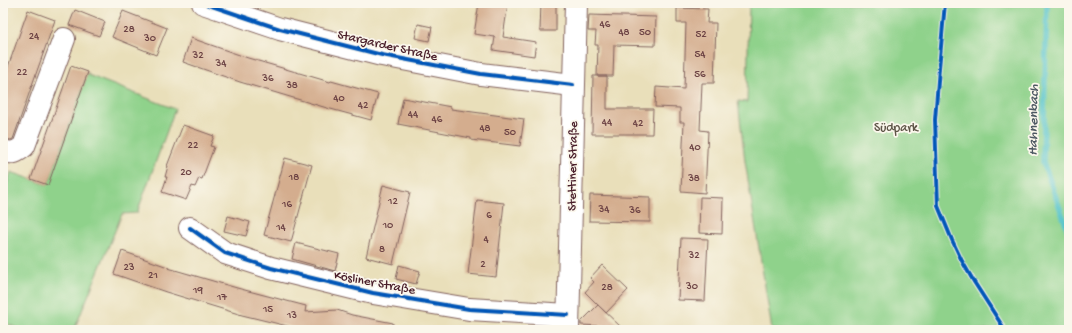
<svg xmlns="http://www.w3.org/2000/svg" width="1072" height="333" viewBox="0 0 1072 333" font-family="'Gochi Hand',sans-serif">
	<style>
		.green { fill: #8fd28b; stroke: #6c785b }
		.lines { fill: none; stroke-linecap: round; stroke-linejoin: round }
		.stream { stroke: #56c4ca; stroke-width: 5.5 }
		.building { fill: #d4ad8e }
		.minor-casing { stroke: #82625d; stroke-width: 24 }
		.minor { stroke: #fff; stroke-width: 22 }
		.cycleway-casing { stroke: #fbf7ec; stroke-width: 6 }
		.cycleway { stroke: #0057b8; stroke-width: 4 }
		.labels { text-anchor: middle; stroke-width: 3.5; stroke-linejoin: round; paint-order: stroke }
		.number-label { font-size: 11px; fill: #6c4244 }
		.street-label { font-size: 13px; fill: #4a1f2b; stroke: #fbf7ec }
		.park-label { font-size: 13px; fill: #5f5548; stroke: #fbf7ec }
		.water-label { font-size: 14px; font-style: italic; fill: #4e5963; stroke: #fbf7ec }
	</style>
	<rect width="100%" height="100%" fill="#fbf7ec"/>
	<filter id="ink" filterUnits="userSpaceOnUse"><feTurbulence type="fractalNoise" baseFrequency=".025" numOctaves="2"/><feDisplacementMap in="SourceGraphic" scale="8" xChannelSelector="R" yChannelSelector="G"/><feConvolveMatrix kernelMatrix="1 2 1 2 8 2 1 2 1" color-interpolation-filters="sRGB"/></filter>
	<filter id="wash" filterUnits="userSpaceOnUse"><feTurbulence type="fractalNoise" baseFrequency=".012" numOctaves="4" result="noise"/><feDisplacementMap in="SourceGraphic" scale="16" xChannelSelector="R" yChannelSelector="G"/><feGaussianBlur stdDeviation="0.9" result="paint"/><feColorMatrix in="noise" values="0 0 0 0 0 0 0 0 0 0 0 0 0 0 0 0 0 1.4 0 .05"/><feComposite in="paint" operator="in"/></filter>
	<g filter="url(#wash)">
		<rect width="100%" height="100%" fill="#e9dfba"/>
		<g class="green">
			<polygon points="749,3 1069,3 1069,330 772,330 745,161 738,101 747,102"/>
			<polygon points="88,72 88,75 175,109 137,213 122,214 74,330 21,330 3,322 3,196 11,172 48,185"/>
		</g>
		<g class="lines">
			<polyline class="stream" points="1047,3 1043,162 1069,233"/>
		</g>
		<g id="blocks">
			<g class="building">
				<polygon points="479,3 508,3 503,37 536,42 534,56 493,50 495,37 474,34"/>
				<polygon points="541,3 556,3 556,31 540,31"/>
				<polygon points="677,8 708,9 707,23 716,23 714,83 702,83 700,130 708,131 705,193 681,191 684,122 680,122 680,108 655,107 656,87 684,89 686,23 677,23"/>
				<polygon points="28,10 55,20 13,139 11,140 3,139 3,81"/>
				<polygon points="75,10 105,22 99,36 69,25"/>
				<polygon points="123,11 167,28 156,55 112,37"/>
				<polygon points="589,15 656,17 655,46 614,45 613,76 597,76 598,45 595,45 596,31 588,31"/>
				<polygon points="418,24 432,27 429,41 415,38"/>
				<polygon points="191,38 248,58 330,82 331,81 378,94 371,120 327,108 240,82 183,62"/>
				<polygon points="71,66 88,72 48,185 31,179"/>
				<polygon points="593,76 607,76 607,109 653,109 652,134 592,134"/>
				<polygon points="403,98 451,107 451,109 524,119 520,146 471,140 471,138 398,124"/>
				<polygon points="183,125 214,136 210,146 214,147 202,179 199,178 195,187 192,186 186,200 162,192 167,177 165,177 168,166 167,166"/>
				<polygon points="285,158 312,165 291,242 264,235"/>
				<polygon points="383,185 410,192 393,264 366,257"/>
				<polygon points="590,195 650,197 650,222 589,221"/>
				<polygon points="700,197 723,198 722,234 699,233"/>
				<polygon points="477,200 504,203 496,277 468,274"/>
				<polygon points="228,216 250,222 246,236 224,231"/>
				<polygon points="681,238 708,239 705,301 678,300"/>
				<polygon points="296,243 339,254 335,271 292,259"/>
				<polygon points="122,251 168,267 168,268 237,288 306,306 305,312 337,310 352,315 393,323 392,330 304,330 242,315 166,292 114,274"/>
				<polygon points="399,265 420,271 416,284 396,279"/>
				<polygon points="602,265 628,290 606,313 585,292 594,282 590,278"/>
				<polygon points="598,305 621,327 581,325 581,322"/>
			</g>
		</g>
	</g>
	<g filter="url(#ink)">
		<use href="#blocks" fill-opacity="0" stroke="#82625d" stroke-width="1"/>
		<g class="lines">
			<g class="minor-casing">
				<g id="minor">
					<polyline points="203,3 280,29 382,55 481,74 573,85"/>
					<path d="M 3,151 C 13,154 17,152 24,146 L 64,39"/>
					<polyline points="190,228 225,253 271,268 373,293 469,309 568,315"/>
					<polyline points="568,329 576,3"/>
				</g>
			</g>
			<use href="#minor" class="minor"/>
			<g class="cycleway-casing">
				<g id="cycleway">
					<polyline points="203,3 280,29 382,55 481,74 573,85"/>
					<polyline points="945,3 939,68 935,120 938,206 952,240 962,261 974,282 1005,330"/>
					<polyline points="190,228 225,253 271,268 373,293 469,309 568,315"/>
				</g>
			</g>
			<use href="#cycleway" class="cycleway"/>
		</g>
	</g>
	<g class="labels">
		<g class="number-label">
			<text x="605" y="27">46</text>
			<text x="129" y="32">28</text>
			<text x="624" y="35">48</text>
			<text x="645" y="35">50</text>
			<text x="701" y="37">52</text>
			<text x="34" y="39">24</text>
			<text x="150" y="41">30</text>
			<text x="700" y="57">54</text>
			<text x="198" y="58">32</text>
			<text x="221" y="66">34</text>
			<text x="22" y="75">22</text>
			<text x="700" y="77">56</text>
			<text x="268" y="81">36</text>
			<text x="292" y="88">38</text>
			<text x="339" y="101">40</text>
			<text x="363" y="108">42</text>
			<text x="413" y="117">44</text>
			<text x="437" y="122">46</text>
			<text x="607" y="125">44</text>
			<text x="638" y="126">42</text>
			<text x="485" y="131">48</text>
			<text x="510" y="135">50</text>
			<text x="193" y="148">22</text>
			<text x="695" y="150">40</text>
			<text x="186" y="175">20</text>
			<text x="294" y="180">18</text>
			<text x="694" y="181">38</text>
			<text x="393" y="204">12</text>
			<text x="287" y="207">16</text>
			<text x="604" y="212">34</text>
			<text x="635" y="213">36</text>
			<text x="489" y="218">6</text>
			<text x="388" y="228">10</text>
			<text x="281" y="230">14</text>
			<text x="486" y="242">4</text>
			<text x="382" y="252">8</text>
			<text x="694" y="258">32</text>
			<text x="483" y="267">2</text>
			<text x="129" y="270">23</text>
			<text x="153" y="278">21</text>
			<text x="692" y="289">30</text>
			<text x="607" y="290">28</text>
			<text x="198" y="293">19</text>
			<text x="222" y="300">17</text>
			<text x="268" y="312">15</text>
			<text x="292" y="318">13</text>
		</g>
		<g class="street-label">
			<text transform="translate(388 44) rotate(13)" y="5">Stargarder Straße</text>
			<text transform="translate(571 166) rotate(-89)" y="5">Stettiner Straße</text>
			<text transform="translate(375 281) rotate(11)" y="5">Kösliner Straße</text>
		</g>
		<g class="park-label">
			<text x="896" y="131">Südpark</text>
		</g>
		<g class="water-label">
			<text transform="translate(1032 120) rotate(-89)" y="5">Hahnenbach</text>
		</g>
	</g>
	<rect width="1072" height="333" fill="none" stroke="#fbf7ec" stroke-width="16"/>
</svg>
